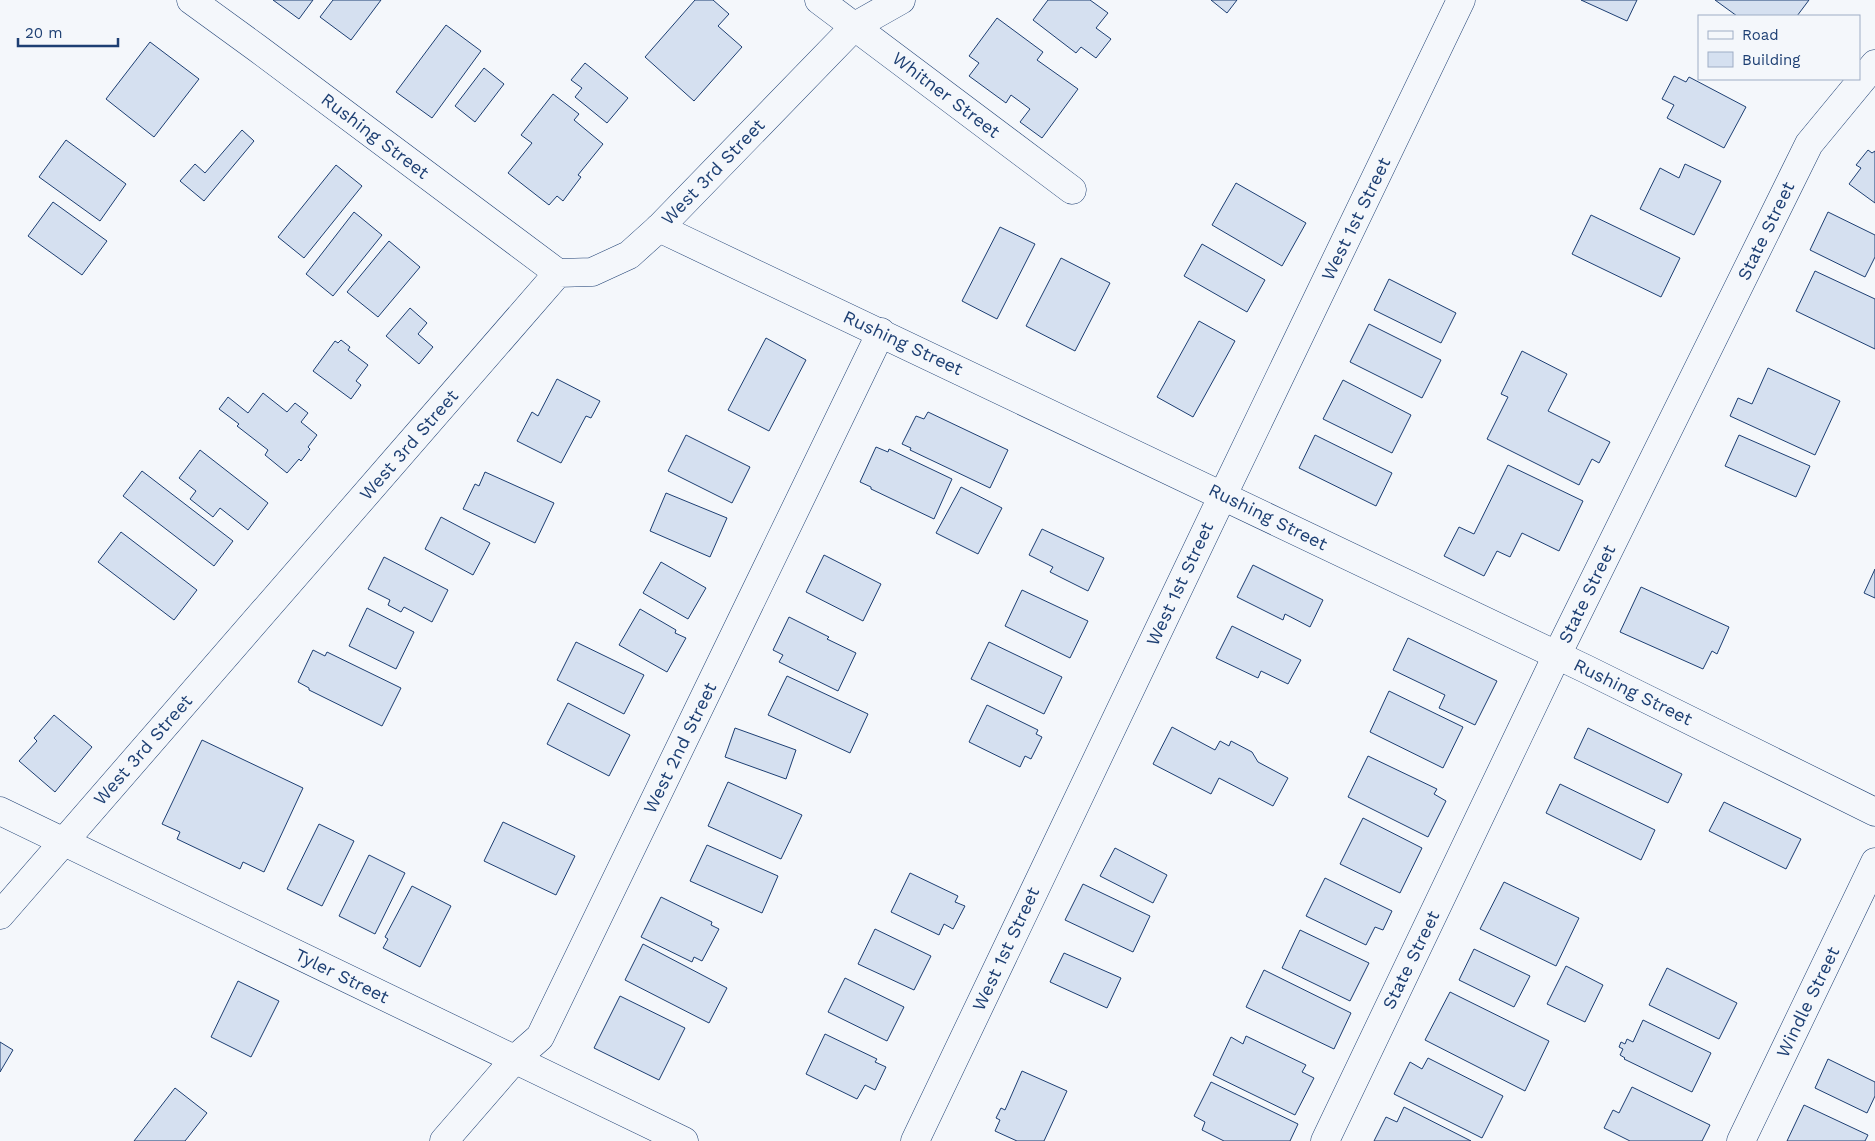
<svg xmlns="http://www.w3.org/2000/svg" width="1875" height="1141" viewBox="0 0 1875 1141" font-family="'Work Sans',sans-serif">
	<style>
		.building { fill: #d5e0f0; stroke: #1d3f73 }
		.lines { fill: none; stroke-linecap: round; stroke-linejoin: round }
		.minor-casing { stroke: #1d3f73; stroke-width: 29 }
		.minor { stroke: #f4f7fb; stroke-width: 28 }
		.labels { text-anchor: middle; stroke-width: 4; stroke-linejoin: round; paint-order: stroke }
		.street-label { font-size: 18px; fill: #1d3f73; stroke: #f4f7fb }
	</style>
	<rect width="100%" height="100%" fill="#f4f7fb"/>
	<g class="building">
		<polygon points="273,0 313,0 299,19"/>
		<polygon points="333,0 381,0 351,40 320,17"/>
		<polygon points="695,0 713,0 729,14 718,26 742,47 694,101 645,57"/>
		<polygon points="1048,0 1090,0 1108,13 1096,28 1111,39 1096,58 1081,47 1076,53 1033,20"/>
		<polygon points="1211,0 1237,0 1227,13"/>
		<polygon points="1581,0 1637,0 1627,21"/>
		<polygon points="1715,0 1809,0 1797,16 1737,16"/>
		<polygon points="997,18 1043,52 1037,60 1078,89 1042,138 1020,122 1030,109 1011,95 1006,103 969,76 979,63 969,56"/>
		<polygon points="446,25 481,51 432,118 396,92"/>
		<polygon points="150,42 199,79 154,137 106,99"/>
		<polygon points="585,63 628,98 607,123 575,97 582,88 571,80"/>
		<polygon points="484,68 504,84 475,122 455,106"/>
		<polygon points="1674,76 1686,82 1689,77 1746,107 1724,148 1667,118 1674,105 1662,99"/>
		<polygon points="553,94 579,114 574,120 603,144 578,175 581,177 563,201 557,196 549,205 508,173 532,143 521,135"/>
		<polygon points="242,130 254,141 204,201 180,181 195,164 205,173"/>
		<polygon points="66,140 126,184 100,221 39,177"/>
		<polygon points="1868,150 1872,153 1875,151 1875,203 1849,184 1861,168 1856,165"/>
		<polygon points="1685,164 1721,181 1694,235 1640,209 1660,168 1679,178"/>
		<polygon points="336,165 362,186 304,258 278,237"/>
		<polygon points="1236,183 1306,223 1282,266 1212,225"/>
		<polygon points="53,202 107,241 82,275 28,236"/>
		<polygon points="354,212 382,235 333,296 306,274"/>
		<polygon points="1828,212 1875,235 1875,257 1865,277 1810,250"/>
		<polygon points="1591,215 1680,258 1661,297 1572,254"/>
		<polygon points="1000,227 1035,244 997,319 962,301"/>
		<polygon points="389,241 420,267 378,317 347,292"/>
		<polygon points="1202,244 1265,280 1247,312 1184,276"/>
		<polygon points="1061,258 1110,283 1075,351 1026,326"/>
		<polygon points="1815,271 1875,299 1875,349 1796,311"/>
		<polygon points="1389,279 1456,313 1441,343 1374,310"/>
		<polygon points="410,308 427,323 418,334 433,347 419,364 386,336"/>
		<polygon points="1199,321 1235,341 1193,417 1157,397"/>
		<polygon points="1369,324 1441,360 1422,398 1350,362"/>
		<polygon points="766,338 806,360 769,431 728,410"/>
		<polygon points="341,340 350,347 348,350 368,365 356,381 361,385 351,399 313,371 335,341 338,343"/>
		<polygon points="1522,351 1567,374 1548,411 1610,442 1599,463 1592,459 1579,485 1487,439 1508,397 1501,394"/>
		<polygon points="1768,368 1840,401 1815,455 1730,416 1738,398 1752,404"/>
		<polygon points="557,379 600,401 591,418 586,416 561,463 517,441 532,412 538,416"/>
		<polygon points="1343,380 1411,415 1392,453 1323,419"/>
		<polygon points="263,393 287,412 295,403 308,413 301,422 317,435 308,447 310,449 301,461 299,459 287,473 265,455 268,450 237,426 239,424 219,409 228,397 248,413"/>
		<polygon points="928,412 1008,450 990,488 910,450 911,448 902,444 916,416 924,419"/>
		<polygon points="686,435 750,467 732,503 668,471"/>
		<polygon points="1315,435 1392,473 1376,506 1299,468"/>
		<polygon points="1739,435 1810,466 1796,497 1725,466"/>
		<polygon points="876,447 888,452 889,449 952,479 934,519 871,489 871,487 860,482"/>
		<polygon points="200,450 268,503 248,530 220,508 213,517 190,499 196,491 179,478"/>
		<polygon points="1508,465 1583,501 1559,551 1522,533 1510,557 1497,551 1484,576 1444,556 1459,527 1474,534"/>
		<polygon points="142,471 233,541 214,566 123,496"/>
		<polygon points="485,472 554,503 535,543 463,509 475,484 479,486"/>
		<polygon points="961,487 1002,508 978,554 936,533"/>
		<polygon points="666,493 727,518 710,557 650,531"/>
		<polygon points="441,517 490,543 473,575 425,549"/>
		<polygon points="1042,529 1104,558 1088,591 1050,572 1053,567 1029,555"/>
		<polygon points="121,532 197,590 174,620 98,562"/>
		<polygon points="824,555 881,584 863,621 806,592"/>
		<polygon points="384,557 448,590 432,622 404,607 401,612 388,605 390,600 368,589"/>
		<polygon points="661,562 706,588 688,619 643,593"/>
		<polygon points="1253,565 1323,600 1310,627 1285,614 1283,620 1237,597"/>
		<polygon points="1875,569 1875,598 1864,593"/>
		<polygon points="1641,587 1729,627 1717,654 1712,651 1703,669 1620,632"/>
		<polygon points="1022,590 1088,621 1070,658 1005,626"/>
		<polygon points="367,608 414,632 396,669 349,646"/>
		<polygon points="640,609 676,630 675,633 686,638 667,672 619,645"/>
		<polygon points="789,617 829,637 827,639 856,653 838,691 779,662 783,655 773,650"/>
		<polygon points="1232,626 1301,660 1288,684 1261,671 1258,678 1216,658"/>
		<polygon points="1408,638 1497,681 1475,725 1439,708 1445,695 1393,670"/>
		<polygon points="576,642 644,675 624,714 557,680"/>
		<polygon points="989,642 1062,677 1044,714 971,679"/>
		<polygon points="313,650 325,656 327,652 401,688 382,726 309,690 309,688 298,682"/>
		<polygon points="787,676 868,714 850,753 768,715"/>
		<polygon points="1389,691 1463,727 1443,768 1370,732"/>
		<polygon points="568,703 630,735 609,776 547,744"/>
		<polygon points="987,705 1038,730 1036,734 1042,737 1031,759 1025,756 1020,767 969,742"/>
		<polygon points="54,715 92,747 55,792 19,761 37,741 34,738"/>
		<polygon points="1172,727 1215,750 1220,741 1229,746 1231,741 1252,752 1258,762 1288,778 1273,806 1219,778 1211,794 1153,764"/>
		<polygon points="735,728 796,750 786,779 725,757"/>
		<polygon points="1588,728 1682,774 1668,803 1574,758"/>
		<polygon points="202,740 303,788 264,872 243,862 240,869 177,839 180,832 162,824"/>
		<polygon points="1368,756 1437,789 1434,794 1446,801 1428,837 1348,797"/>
		<polygon points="728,782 802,815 781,859 708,826"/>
		<polygon points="1560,784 1655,830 1641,860 1546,813"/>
		<polygon points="1724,802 1801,839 1786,869 1709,831"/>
		<polygon points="1363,818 1422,848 1400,893 1340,864"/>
		<polygon points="503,822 575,856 556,895 484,861"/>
		<polygon points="319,824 354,841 322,906 287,889"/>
		<polygon points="707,845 778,876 762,913 690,881"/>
		<polygon points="1115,848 1167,875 1153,903 1100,876"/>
		<polygon points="369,855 405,873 375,934 339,916"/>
		<polygon points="910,873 958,896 955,902 965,906 953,929 944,924 939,935 891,912"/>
		<polygon points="1325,878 1392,911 1383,930 1375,927 1366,945 1306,916"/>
		<polygon points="1504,882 1579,918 1556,966 1480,929"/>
		<polygon points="1083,884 1150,916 1133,952 1065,920"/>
		<polygon points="412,886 451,906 420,967 383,948 388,939 385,937"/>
		<polygon points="661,897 712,922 711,925 719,929 702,961 694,957 692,962 641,937"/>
		<polygon points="875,929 931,956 914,990 858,964"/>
		<polygon points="1300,930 1369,963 1350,1001 1282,968"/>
		<polygon points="643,944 727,988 709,1023 625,980"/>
		<polygon points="1474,949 1530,976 1514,1007 1459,980"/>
		<polygon points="1064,953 1121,978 1107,1008 1050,982"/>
		<polygon points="1566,966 1603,985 1585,1022 1547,1004"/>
		<polygon points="1667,968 1737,1003 1719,1039 1649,1005"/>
		<polygon points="1264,970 1351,1013 1334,1049 1246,1007"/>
		<polygon points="845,978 904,1007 887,1041 828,1012"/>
		<polygon points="238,981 279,1001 251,1057 211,1037"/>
		<polygon points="1450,992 1549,1041 1525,1091 1425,1040"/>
		<polygon points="620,996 685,1028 659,1080 594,1048"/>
		<polygon points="1643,1020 1711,1053 1692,1092 1624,1059 1625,1058 1620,1055 1623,1049 1619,1047 1621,1042 1625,1044 1627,1039 1633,1042"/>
		<polygon points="825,1034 877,1059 875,1062 886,1067 875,1090 865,1085 857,1099 806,1074"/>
		<polygon points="1246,1036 1306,1065 1302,1072 1314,1078 1295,1115 1213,1075 1231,1037 1243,1044"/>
		<polygon points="0,1042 13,1050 0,1072"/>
		<polygon points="1428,1058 1503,1096 1482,1138 1394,1094 1410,1062 1422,1069"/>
		<polygon points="1828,1059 1875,1082 1875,1096 1867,1113 1815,1088"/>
		<polygon points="1022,1071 1067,1091 1044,1141 1017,1141 995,1131 1000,1120 996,1118 1001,1108 1005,1110"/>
		<polygon points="1211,1082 1298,1124 1290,1141 1224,1141 1202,1130 1205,1122 1194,1116"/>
		<polygon points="1632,1087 1710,1125 1702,1141 1630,1141 1604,1128 1613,1110 1619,1113"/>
		<polygon points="175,1088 207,1113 185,1141 134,1141"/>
		<polygon points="1804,1105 1868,1135 1865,1141 1787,1141"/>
		<polygon points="1404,1107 1471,1141 1374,1141 1386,1117 1397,1122"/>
	</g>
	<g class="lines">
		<g class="minor-casing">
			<g id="minor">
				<polyline points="191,0 257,48 558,273"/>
				<polyline points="819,0 1072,190"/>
				<polyline points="659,228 1586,669 1875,812"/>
				<polyline points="0,811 684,1141"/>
				<polyline points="0,915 558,273 592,272 629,255 659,228 855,26 901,0"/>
				<polyline points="444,1141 515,1059 540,1037 881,332"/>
				<polyline points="915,1141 1223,495 1461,0"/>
				<polyline points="1325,1141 1557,655 1809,144 1875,64"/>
				<polyline points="1741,1141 1875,862"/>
			</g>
		</g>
		<use href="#minor" class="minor"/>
	</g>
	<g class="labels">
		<g class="street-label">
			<text transform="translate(946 95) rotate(37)" y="6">Whitner Street</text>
			<text transform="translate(375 136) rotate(37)" y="6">Rushing Street</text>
			<text transform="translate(713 172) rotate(-46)" y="6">West 3rd Street</text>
			<text transform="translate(1356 219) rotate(-64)" y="6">West 1st Street</text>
			<text transform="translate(1766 231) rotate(-64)" y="6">State Street</text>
			<text transform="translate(903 343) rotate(25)" y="6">Rushing Street</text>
			<text transform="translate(409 445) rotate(-49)" y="6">West 3rd Street</text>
			<text transform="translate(1268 517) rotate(26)" y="6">Rushing Street</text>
			<text transform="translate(1180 584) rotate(-65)" y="6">West 1st Street</text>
			<text transform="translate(1587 594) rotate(-64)" y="6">State Street</text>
			<text transform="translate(1633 692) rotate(26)" y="6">Rushing Street</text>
			<text transform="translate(680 748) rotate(-64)" y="6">West 2nd Street</text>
			<text transform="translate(143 750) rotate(-49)" y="6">West 3rd Street</text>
			<text transform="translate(1006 949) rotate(-65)" y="6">West 1st Street</text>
			<text transform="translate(1411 960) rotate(-64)" y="6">State Street</text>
			<text transform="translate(342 976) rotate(26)" y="6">Tyler Street</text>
			<text transform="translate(1808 1002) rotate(-64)" y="6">Windle Street</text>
		</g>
	</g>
	<rect x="1698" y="15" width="162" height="65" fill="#f4f7fb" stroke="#9eadc5"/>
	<rect x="1708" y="31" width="25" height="8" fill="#f4f7fb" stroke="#9eadc5"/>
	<text x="1742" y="40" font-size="15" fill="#1d3f73">Road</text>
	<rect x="1708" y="52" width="25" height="15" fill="#d5e0f0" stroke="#9eadc5"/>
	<text x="1742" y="65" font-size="15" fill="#1d3f73">Building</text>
	<path d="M18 38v8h100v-8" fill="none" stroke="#1d3f73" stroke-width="2.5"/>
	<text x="25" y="38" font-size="15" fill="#1d3f73" stroke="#f4f7fb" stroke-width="4" paint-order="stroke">20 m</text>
</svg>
